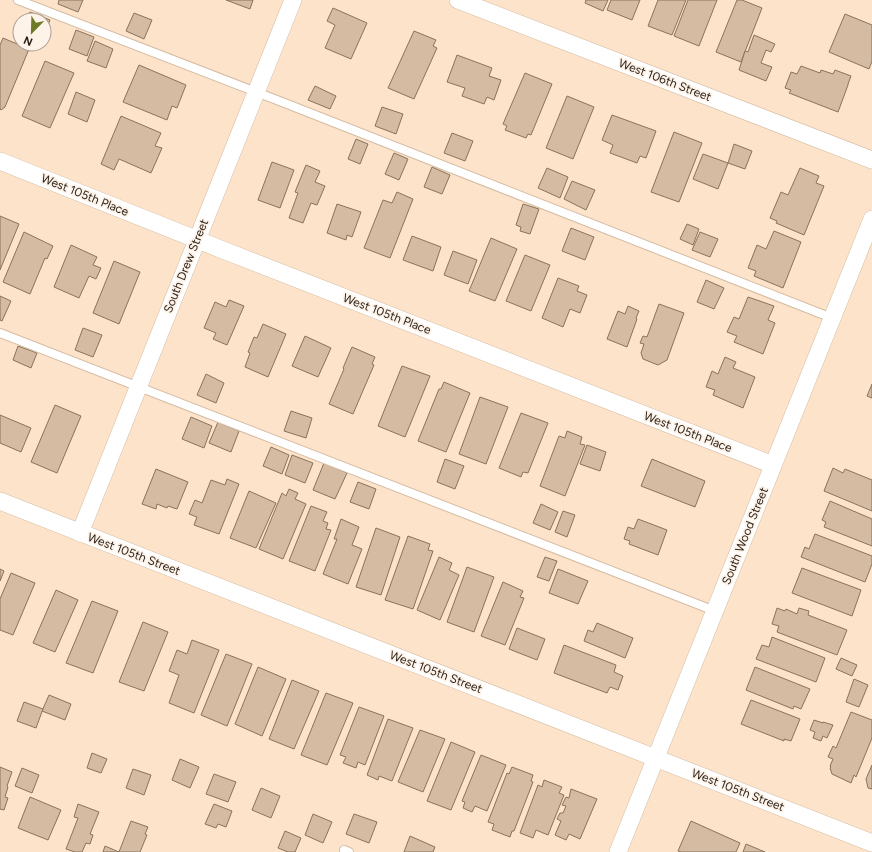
<svg xmlns="http://www.w3.org/2000/svg" width="872" height="852" viewBox="0 0 872 852" font-family="Figtree,sans-serif">
	<style>
		.building { fill: #d4bba2; stroke: #8a735c }
		.lines { fill: none; stroke-linecap: round; stroke-linejoin: round }
		.lane-casing { stroke: #d5bca3; stroke-width: 10 }
		.street-casing { stroke: #d5bca3; stroke-width: 18 }
		.lane { stroke: #fff; stroke-width: 8 }
		.street { stroke: #fff; stroke-width: 17 }
		.labels { text-anchor: middle; stroke-width: 3.5; stroke-linejoin: round; paint-order: stroke }
		.street-label { font-size: 12px; fill: #291f16; stroke: #fdf3e9 }
	</style>
	<rect width="100%" height="100%" fill="#fce3c9"/>
	<g class="building">
		<polygon points="59,0 83,0 78,12 58,4"/>
		<polygon points="226,0 253,0 250,9"/>
		<polygon points="586,0 608,0 603,11 585,3"/>
		<polygon points="611,0 640,0 632,20 607,10"/>
		<polygon points="658,0 686,0 672,35 648,26"/>
		<polygon points="688,0 717,0 699,46 674,36"/>
		<polygon points="737,0 742,0 762,8 741,62 716,52"/>
		<polygon points="333,8 367,23 351,59 325,48 335,25 327,21"/>
		<polygon points="30,12 50,20 44,35 44,20 27,20"/>
		<polygon points="134,13 152,20 144,39 126,31"/>
		<polygon points="845,14 872,25 872,61 869,69 829,52"/>
		<polygon points="76,30 94,37 87,56 69,49"/>
		<polygon points="414,31 436,40 433,46 437,48 414,99 388,88"/>
		<polygon points="754,35 775,44 771,52 766,50 761,63 772,67 766,81 739,70 745,51 748,52"/>
		<polygon points="3,38 29,49 5,107 1,110 0,109 0,45"/>
		<polygon points="95,41 113,49 106,68 87,61"/>
		<polygon points="457,55 492,68 489,76 501,80 494,100 487,97 484,104 462,96 465,88 447,82"/>
		<polygon points="45,61 74,73 50,128 22,116"/>
		<polygon points="139,65 186,85 177,108 172,106 167,120 123,102"/>
		<polygon points="801,66 820,73 821,70 833,74 835,70 851,76 848,84 848,85 838,112 789,93 791,90 785,88 791,72 797,74"/>
		<polygon points="525,73 552,84 531,135 528,134 526,138 505,130 507,126 503,124"/>
		<polygon points="315,86 336,96 330,109 308,100"/>
		<polygon points="76,92 95,100 87,122 68,114"/>
		<polygon points="567,96 594,107 573,159 546,148"/>
		<polygon points="382,107 403,114 396,134 375,126"/>
		<polygon points="612,115 656,131 646,158 640,156 637,163 610,153 613,145 602,140"/>
		<polygon points="121,116 161,133 155,146 162,148 151,173 119,159 114,170 101,164"/>
		<polygon points="674,132 702,143 679,202 651,192"/>
		<polygon points="452,133 473,141 465,161 444,153"/>
		<polygon points="356,139 368,144 360,164 348,159"/>
		<polygon points="734,144 752,151 745,169 728,163"/>
		<polygon points="394,153 408,159 399,180 385,174"/>
		<polygon points="703,154 728,163 718,189 693,179"/>
		<polygon points="272,162 294,170 280,208 258,200"/>
		<polygon points="306,165 320,171 315,182 325,186 317,205 311,203 303,223 289,218 298,193 295,192"/>
		<polygon points="432,167 450,175 442,194 424,187"/>
		<polygon points="547,168 568,177 560,198 538,188"/>
		<polygon points="800,168 819,176 816,183 824,186 804,235 776,223 777,221 770,218 781,192 788,195"/>
		<polygon points="572,181 595,190 586,210 564,199"/>
		<polygon points="397,192 413,199 390,258 364,248 383,200 392,203"/>
		<polygon points="337,204 361,212 352,237 347,235 346,240 327,233"/>
		<polygon points="523,204 539,209 530,234 520,231 521,227 516,225"/>
		<polygon points="0,216 19,224 0,270"/>
		<polygon points="687,224 699,229 693,245 680,239"/>
		<polygon points="571,228 594,237 585,260 562,251"/>
		<polygon points="774,231 801,242 783,288 754,276 756,271 748,268 757,245 766,249"/>
		<polygon points="24,232 53,246 47,259 45,258 30,294 3,282"/>
		<polygon points="700,232 718,239 710,257 692,250"/>
		<polygon points="412,236 441,247 433,271 403,260"/>
		<polygon points="491,238 517,249 495,301 469,291"/>
		<polygon points="71,245 97,257 93,265 101,268 96,279 89,276 79,298 54,287"/>
		<polygon points="453,251 477,260 468,284 444,275"/>
		<polygon points="525,255 550,265 531,311 506,301"/>
		<polygon points="114,261 140,272 119,324 93,313"/>
		<polygon points="558,278 579,286 577,291 587,295 580,313 570,309 563,327 542,318"/>
		<polygon points="706,280 724,288 714,309 697,302"/>
		<polygon points="0,296 11,301 2,321 0,320"/>
		<polygon points="748,297 774,306 768,320 775,323 763,354 734,342 737,336 727,332 734,317 739,319"/>
		<polygon points="229,300 244,306 227,345 213,339 216,333 204,328 215,302 226,307"/>
		<polygon points="659,304 684,313 667,360 658,365 643,359 641,353 644,344 640,343 643,336 647,337"/>
		<polygon points="628,306 639,311 636,318 637,319 627,347 607,339 618,311 625,314"/>
		<polygon points="263,324 286,334 268,377 245,367 250,353 248,352 254,337 257,338"/>
		<polygon points="83,328 102,335 93,357 75,350"/>
		<polygon points="305,336 331,348 318,377 292,366"/>
		<polygon points="18,346 37,353 31,368 13,360"/>
		<polygon points="352,347 375,357 372,364 374,365 353,414 329,404 344,369 343,368"/>
		<polygon points="725,357 736,362 733,368 755,377 743,408 713,395 715,390 706,387 712,371 718,374"/>
		<polygon points="402,366 430,376 405,437 378,426"/>
		<polygon points="206,374 224,383 216,403 197,395"/>
		<polygon points="444,382 470,393 446,452 418,441 439,389 441,389"/>
		<polygon points="872,384 872,398 867,396"/>
		<polygon points="480,397 508,407 486,464 459,454"/>
		<polygon points="55,405 81,416 57,473 31,462"/>
		<polygon points="291,411 312,418 306,438 284,431"/>
		<polygon points="521,413 548,423 528,473 523,472 521,477 499,468"/>
		<polygon points="0,415 31,428 21,452 0,443"/>
		<polygon points="191,417 212,426 204,448 182,439"/>
		<polygon points="218,422 239,431 231,452 209,443"/>
		<polygon points="567,431 582,437 580,444 585,445 565,496 540,486 559,436 565,438"/>
		<polygon points="587,445 606,452 600,471 580,464"/>
		<polygon points="271,447 289,455 282,474 263,466"/>
		<polygon points="292,455 313,463 305,483 285,475"/>
		<polygon points="445,459 464,466 455,489 437,482"/>
		<polygon points="652,459 705,481 695,507 641,486"/>
		<polygon points="324,463 347,473 335,499 313,490"/>
		<polygon points="833,468 843,473 845,469 872,480 872,511 824,491"/>
		<polygon points="156,469 188,482 177,509 168,506 167,508 157,504 156,509 142,504"/>
		<polygon points="227,479 239,484 219,534 194,525 197,517 189,514 195,500 202,503 211,480 225,485"/>
		<polygon points="358,482 376,489 369,509 350,502"/>
		<polygon points="289,489 298,493 295,499 306,504 283,559 259,549 282,493 286,496"/>
		<polygon points="249,491 276,503 256,548 230,538"/>
		<polygon points="830,501 872,519 872,546 824,527 826,522 822,520"/>
		<polygon points="541,504 558,512 550,530 533,523"/>
		<polygon points="311,506 327,512 323,521 328,523 326,529 331,530 315,571 289,561"/>
		<polygon points="563,511 575,515 567,537 555,532"/>
		<polygon points="341,519 359,527 352,545 362,549 348,584 323,574 337,539 334,539"/>
		<polygon points="638,519 667,530 658,555 629,544 630,541 624,539 628,527 634,529"/>
		<polygon points="376,528 400,537 381,595 356,587"/>
		<polygon points="815,534 872,556 872,564 865,582 801,557 805,547 809,549"/>
		<polygon points="408,536 430,544 428,550 433,551 413,609 385,600"/>
		<polygon points="439,557 452,563 449,570 459,575 440,620 417,610"/>
		<polygon points="545,557 557,561 549,581 537,577"/>
		<polygon points="467,567 494,577 474,632 447,622"/>
		<polygon points="802,568 861,590 852,616 792,593"/>
		<polygon points="0,569 4,571 0,581"/>
		<polygon points="558,569 588,581 578,604 549,593"/>
		<polygon points="11,573 35,583 13,635 0,630 0,599"/>
		<polygon points="503,582 523,591 520,597 524,598 505,645 481,636"/>
		<polygon points="56,590 78,600 55,652 33,643"/>
		<polygon points="92,601 118,611 93,673 66,663"/>
		<polygon points="777,608 785,611 786,609 797,614 799,608 809,611 808,615 847,630 837,655 777,632 779,626 772,624"/>
		<polygon points="143,622 168,632 144,691 119,682"/>
		<polygon points="597,623 633,638 625,658 584,641 588,630 593,632"/>
		<polygon points="517,628 545,639 537,660 509,649"/>
		<polygon points="772,637 825,658 816,682 756,659 762,645 769,647"/>
		<polygon points="192,640 219,650 194,713 169,703 179,675 169,671 177,650 187,654"/>
		<polygon points="564,645 616,665 614,672 623,676 618,690 610,687 607,693 554,673"/>
		<polygon points="226,654 252,664 227,726 201,715"/>
		<polygon points="841,658 857,665 852,676 836,669"/>
		<polygon points="258,667 286,679 262,736 235,724"/>
		<polygon points="755,667 810,689 801,709 794,706 793,709 746,690"/>
		<polygon points="854,679 868,685 859,707 846,702"/>
		<polygon points="292,680 319,691 294,749 269,739"/>
		<polygon points="326,693 353,703 327,765 301,755"/>
		<polygon points="49,695 71,704 65,720 42,711"/>
		<polygon points="751,700 800,719 791,741 784,739 784,741 741,724"/>
		<polygon points="24,702 43,709 36,728 17,721"/>
		<polygon points="359,707 384,716 365,765 358,762 356,768 343,763 346,757 340,755"/>
		<polygon points="851,712 872,720 872,738 856,777 854,775 851,783 832,774 830,768 831,767 830,766 833,759 828,757 833,746 836,748"/>
		<polygon points="388,719 413,728 392,781 379,776 378,780 367,775"/>
		<polygon points="814,720 823,723 823,722 833,725 827,738 823,736 821,741 813,738 815,732 810,730"/>
		<polygon points="420,730 445,739 423,792 398,782"/>
		<polygon points="451,742 475,752 451,810 427,801"/>
		<polygon points="92,753 107,759 101,773 87,768"/>
		<polygon points="481,755 506,765 487,811 475,806 472,812 463,808 465,802 462,801"/>
		<polygon points="180,759 199,767 190,788 172,780"/>
		<polygon points="872,765 872,789 868,788 866,779"/>
		<polygon points="0,767 12,772 7,786 8,787 5,797 8,798 4,810 0,809"/>
		<polygon points="512,767 533,775 531,781 533,782 514,831 512,831 510,837 492,830 494,824 488,822 507,773 509,774"/>
		<polygon points="22,768 39,775 32,793 15,786"/>
		<polygon points="133,769 151,775 144,795 126,788"/>
		<polygon points="214,774 236,782 228,802 206,794"/>
		<polygon points="544,780 562,787 559,793 564,795 548,835 536,830 533,838 520,833 538,785 542,787"/>
		<polygon points="261,788 280,796 271,818 252,810"/>
		<polygon points="571,789 597,799 580,839 569,834 566,840 555,835 561,821 557,819 560,813 563,813 566,806 562,805 566,797 569,798"/>
		<polygon points="30,797 61,810 48,840 18,828"/>
		<polygon points="78,804 99,812 90,834 93,835 90,844 86,843 82,852 75,852 66,849 78,818 74,817"/>
		<polygon points="214,804 232,811 226,827 218,824 216,828 205,824"/>
		<polygon points="313,814 332,822 323,843 305,835"/>
		<polygon points="354,814 377,822 369,843 346,834"/>
		<polygon points="131,821 148,827 145,834 147,835 140,852 103,852 105,846 119,852"/>
		<polygon points="691,821 740,843 736,852 681,852 678,851"/>
		<polygon points="285,831 301,838 295,852 288,852 278,848"/>
		<polygon points="410,836 435,847 433,852 404,852"/>
		<polygon points="746,844 765,852 743,852"/>
	</g>
	<g class="lines">
		<g class="lane-casing">
			<g id="lane">
				<polyline points="18,0 282,102 832,318"/>
				<polyline points="0,333 715,611"/>
				<polyline points="344,850 349,852"/>
			</g>
		</g>
		<g class="street-casing">
			<g id="street">
				<polyline points="458,0 872,160"/>
				<polyline points="0,161 223,250 773,465"/>
				<polyline points="0,501 872,843"/>
				<polyline points="80,533 293,0"/>
				<polyline points="618,852 872,219"/>
			</g>
		</g>
		<use href="#lane" class="lane"/>
		<use href="#street" class="street"/>
	</g>
	<g class="labels">
		<g class="street-label">
			<text transform="translate(665 80) rotate(21)" y="4">West 106th Street</text>
			<text transform="translate(85 195) rotate(22)" y="4">West 105th Place</text>
			<text transform="translate(186 266) rotate(-68)" y="4">South Drew Street</text>
			<text transform="translate(387 314) rotate(21)" y="4">West 105th Place</text>
			<text transform="translate(688 432) rotate(21)" y="4">West 105th Place</text>
			<text transform="translate(745 536) rotate(-68)" y="4">South Wood Street</text>
			<text transform="translate(134 554) rotate(21)" y="4">West 105th Street</text>
			<text transform="translate(436 672) rotate(21)" y="4">West 105th Street</text>
			<text transform="translate(738 790) rotate(21)" y="4">West 105th Street</text>
		</g>
	</g>
	<g transform="translate(32 32) rotate(203)"><circle r="19" fill="#fdf3e9" stroke="#a89e95"/>
	<path d="M0-3L7 15L0 10L-7 15Z" fill="#6e7925"/>
	<text y="-6" font-size="11" font-weight="bold" text-anchor="middle" fill="#291f16">N</text>
	</g>
</svg>
